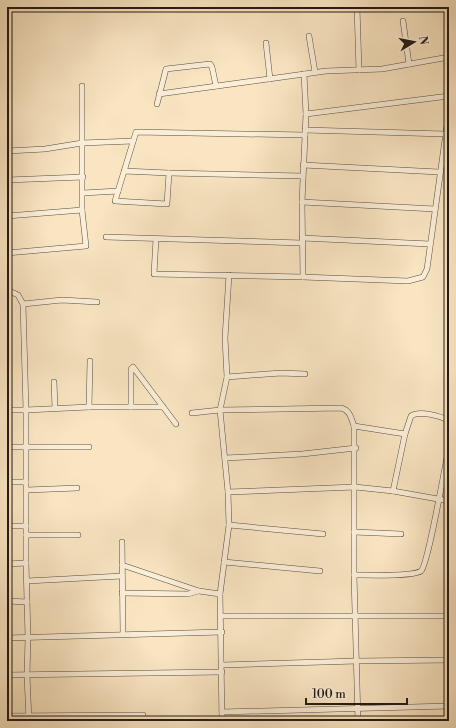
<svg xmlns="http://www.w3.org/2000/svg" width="456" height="728" viewBox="0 0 456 728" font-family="'Libre Bodoni',serif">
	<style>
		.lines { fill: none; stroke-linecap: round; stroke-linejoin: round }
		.street-casing { stroke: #594c3f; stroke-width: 6 }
		.street { stroke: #fbeed7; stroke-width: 5 }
	</style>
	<rect width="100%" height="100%" fill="#f9e5c2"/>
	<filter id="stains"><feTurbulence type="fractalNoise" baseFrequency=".005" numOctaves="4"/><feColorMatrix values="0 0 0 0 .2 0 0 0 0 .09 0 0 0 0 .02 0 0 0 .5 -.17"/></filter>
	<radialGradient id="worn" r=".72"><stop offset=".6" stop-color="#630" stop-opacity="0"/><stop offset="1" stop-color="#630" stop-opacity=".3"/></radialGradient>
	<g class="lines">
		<g class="street-casing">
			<g id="street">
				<polyline points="357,7 359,70"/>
				<polyline points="447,7 449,17"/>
				<polyline points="357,8 404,7"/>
				<polyline points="403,21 409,64"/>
				<polyline points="309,36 315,72"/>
				<polyline points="266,43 270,79"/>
				<polyline points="304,74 306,114 302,202 303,277 408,281 423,277 427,269 449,111"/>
				<polyline points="159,94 326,71 382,69 449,57"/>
				<polyline points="157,104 166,69 210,64 212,67 216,86"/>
				<polyline points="306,114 449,96"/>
				<polyline points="305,130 445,134"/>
				<polyline points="7,151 45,149 82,143 133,141"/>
				<polyline points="303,165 439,172"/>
				<polyline points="124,171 169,173 167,204 115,201 136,132 305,135"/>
				<polyline points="169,173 303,176"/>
				<polyline points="7,180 83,177"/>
				<polyline points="83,193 118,191"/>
				<polyline points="302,202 435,209"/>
				<polyline points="7,216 82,210"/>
				<polyline points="106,237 302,243"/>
				<polyline points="302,238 430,244"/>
				<polyline points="156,239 154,274 303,277"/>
				<polyline points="7,253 86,246 82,210 82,86"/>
				<polyline points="7,290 18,295 23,304 26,410 7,410"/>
				<polyline points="23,304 62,300 97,302"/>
				<polyline points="227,377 281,373 305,374"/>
				<polyline points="54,382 55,408"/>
				<polyline points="89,407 90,361"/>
				<polyline points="131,407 131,369 133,367 176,424"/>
				<path d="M 192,413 L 220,410 L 341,408 C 350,410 351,418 354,426"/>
				<path d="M 405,434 L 411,416 C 419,410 441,416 449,421"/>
				<polyline points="7,447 89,447"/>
				<polyline points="225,458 302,454 356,448"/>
				<polyline points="7,482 26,482"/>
				<polyline points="27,490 77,488"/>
				<polyline points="228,492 355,487 393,491 449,501"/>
				<polyline points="229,525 323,534"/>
				<polyline points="7,526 26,526"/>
				<polyline points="354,532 401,534"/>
				<polyline points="26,535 78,535"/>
				<polyline points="122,542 123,634"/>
				<polyline points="224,562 320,571"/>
				<polyline points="7,564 26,563"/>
				<polyline points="122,565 199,591 220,594 222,721"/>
				<path d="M 354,575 C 366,575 413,577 421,571 C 428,565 445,465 449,448"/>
				<polyline points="27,581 122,576"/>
				<polyline points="122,593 188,594 198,591"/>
				<polyline points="220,594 229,525 228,492 220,410 227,377 225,338 229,275"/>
				<polyline points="7,601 27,602"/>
				<polyline points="222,616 449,616"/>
				<polyline points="7,638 222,632"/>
				<polyline points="222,665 357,661 449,660"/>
				<polyline points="7,675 222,672"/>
				<polyline points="222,712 449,706"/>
				<polyline points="7,716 143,715"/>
				<polyline points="29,721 27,675 28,638 26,563 26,410 89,407 163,407"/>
				<polyline points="358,721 354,575 354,426 405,434 393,491"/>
			</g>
		</g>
		<use href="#street" class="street"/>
	</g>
	<rect width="456" height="728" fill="none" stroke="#f9e5c2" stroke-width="24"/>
	<rect x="8" y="8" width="440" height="712" fill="none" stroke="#241913" stroke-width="2"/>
	<rect x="12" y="12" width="432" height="704" fill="none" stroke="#241913"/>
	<g transform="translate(414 42) rotate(80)" stroke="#fbeed7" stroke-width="3" paint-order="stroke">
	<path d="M0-3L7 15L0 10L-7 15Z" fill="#241913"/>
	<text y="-6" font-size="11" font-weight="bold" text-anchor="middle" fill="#241913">N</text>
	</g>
	<path d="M306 698v6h101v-6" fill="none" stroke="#241913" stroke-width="2"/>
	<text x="312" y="698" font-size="12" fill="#241913" stroke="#fbeed7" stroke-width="3" paint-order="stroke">100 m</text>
	<rect width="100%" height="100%" filter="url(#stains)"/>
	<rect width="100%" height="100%" fill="url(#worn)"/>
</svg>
